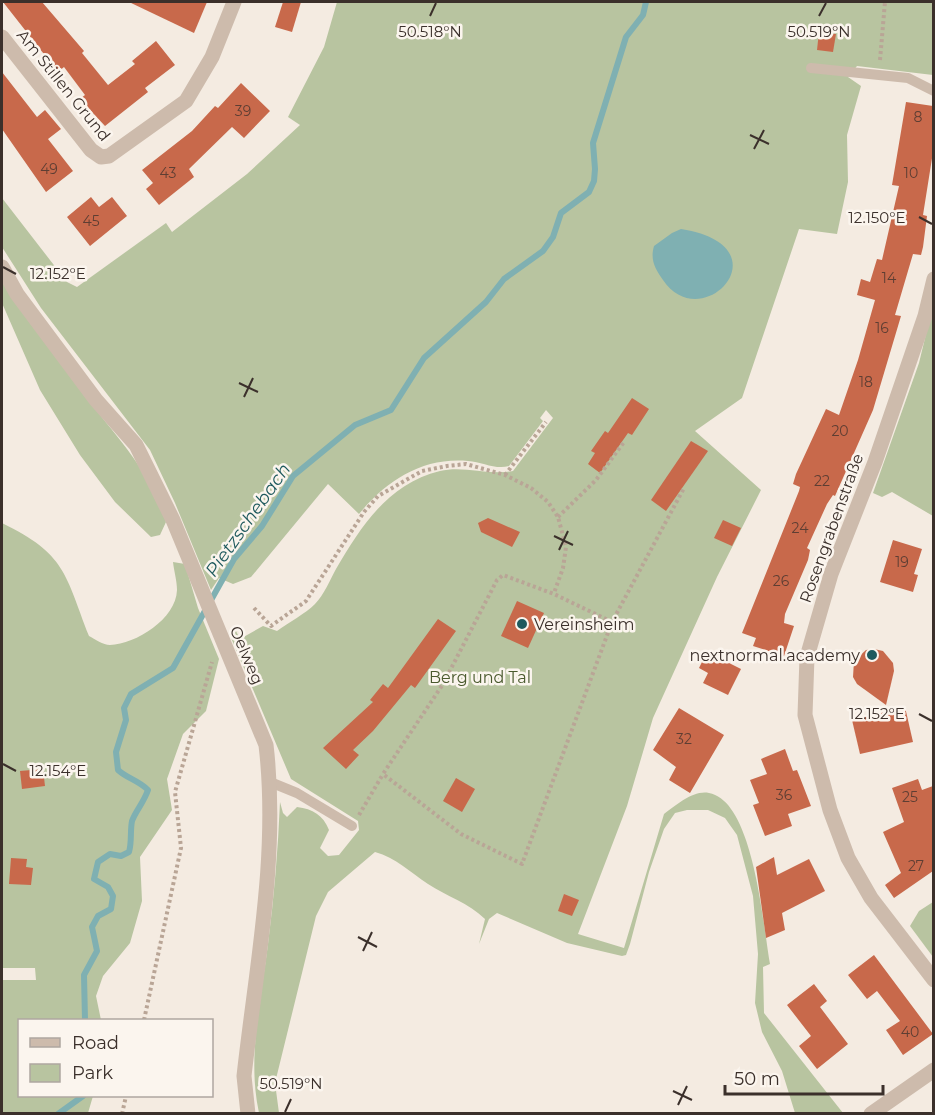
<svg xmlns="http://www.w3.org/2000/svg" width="935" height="1115" viewBox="0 0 935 1115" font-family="Montserrat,sans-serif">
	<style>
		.green { fill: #b8c4a0 }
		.water { fill: #7fb0b2 }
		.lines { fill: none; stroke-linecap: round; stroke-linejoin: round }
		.stream { stroke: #7fb0b2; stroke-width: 6 }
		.building { fill: #c8694b }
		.path { stroke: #b9a596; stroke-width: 4; stroke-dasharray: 3 3; stroke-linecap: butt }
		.lane { stroke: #cdbbac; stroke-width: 10 }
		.street { stroke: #cdbbac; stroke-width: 15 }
		.ticks { fill: none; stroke: #3b302b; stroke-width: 2 }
		.poi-dot { fill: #1f5a5e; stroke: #fbf5ee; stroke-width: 2 }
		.labels { text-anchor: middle; stroke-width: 5; stroke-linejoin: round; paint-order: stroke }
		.number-label { font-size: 14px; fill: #5e3e33 }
		.street-label { font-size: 16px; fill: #3b302b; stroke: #fbf5ee }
		.poi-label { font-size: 16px; fill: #3b302b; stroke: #fbf5ee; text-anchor: start }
		.park-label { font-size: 16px; fill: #4a5a2e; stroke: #fbf5ee }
		.water-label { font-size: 18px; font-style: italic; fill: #1f5a5e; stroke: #fbf5ee }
		.ticks-label { font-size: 15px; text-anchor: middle; fill: #3b302b; stroke: #fbf5ee; stroke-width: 5; stroke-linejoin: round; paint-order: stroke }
	</style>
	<rect width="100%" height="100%" fill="#f4ebe1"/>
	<g class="green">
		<path d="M 337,2 L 933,2 L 933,75 L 857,66 L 848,77 L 861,86 L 847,135 L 848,182 L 837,234 L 799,229 L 742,398 L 695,431 L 761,490 L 717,577 L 653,718 L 627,806 L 578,934 L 624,948 L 664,814 C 677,805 693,790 709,793 C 754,801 763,926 770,964 L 763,967 L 764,1013 L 843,1113 L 795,1113 L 782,1071 L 762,1032 L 755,1003 L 758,954 L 753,896 L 737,835 L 725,818 L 708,810 L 687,810 L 675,813 L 664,829 L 649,872 L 630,944 L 626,955 L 622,956 L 567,943 L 497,913 L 489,919 L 479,944 L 485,919 C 469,903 446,896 428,884 C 410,872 396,858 375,852 L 328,892 L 316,916 L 275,1083 L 279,1113 L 259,1113 C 247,1058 261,1000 268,944 C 274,897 278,850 280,802 L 283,813 L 287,817 L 297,807 C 313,809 323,815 329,830 L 320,848 L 328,856 L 339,855 L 359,830 L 358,821 L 291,779 L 229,633 L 235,629 L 240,639 L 263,626 L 277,631 C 289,622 305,614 315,604 C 324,595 330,580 336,569 C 362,525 388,484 440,471 C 464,465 489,476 513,471 L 553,418 L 546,410 L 540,418 L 543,421 L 509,466 C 496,470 482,462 468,461 C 423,457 387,480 359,514 L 328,484 L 251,577 L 233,584 L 219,578 L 211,590 L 175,503 L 150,450 L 41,308 L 2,247 L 2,198 L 67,282 L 77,287 L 166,223 L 172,232 L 247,174 L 300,125 L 288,117 L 324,47 Z"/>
		<path d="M 2,277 C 29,316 56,356 84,394 C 114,435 153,473 166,522 L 160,535 L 151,537 L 115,502 L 80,455 L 40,390 L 2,303 Z"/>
		<polygon points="933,305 933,516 892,492 882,497 873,493 919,363"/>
		<path d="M 2,523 C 66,554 65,574 89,636 C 95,639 103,645 110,645 C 136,644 176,619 177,590 C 177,581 174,571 173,562 L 185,564 L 198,608 L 219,659 L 206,711 L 183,734 L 167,779 L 172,810 L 140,857 L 142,901 L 130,943 L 103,976 L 96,996 L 101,1020 L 20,1020 L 20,1096 L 93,1096 L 88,1113 L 2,1113 L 2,980 L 36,980 L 35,968 L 2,968 Z"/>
		<polygon points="933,902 933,957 910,926 919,911"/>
	</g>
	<path class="water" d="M 681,229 C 788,246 702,338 663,280 C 655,269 650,260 654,246 L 672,233 Z"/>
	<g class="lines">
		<g class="stream">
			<path d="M 85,1020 L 84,975 L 97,951 L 92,927 L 98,916 L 111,909 L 113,896 L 108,887 L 94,879 L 98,862 L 110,854 L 121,856 L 129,852 C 132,842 130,831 132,821 C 136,810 143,804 148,790 C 138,780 128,779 118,770 L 116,752 L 126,720 L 124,708 L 131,694 L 173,668 L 234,559 L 262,526 L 293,476 L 355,425 L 391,410 L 424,358 L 486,302 L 504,279 L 543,251 L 553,237 L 561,213 L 589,192 L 594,181 L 595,169 L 593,143 L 626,37 L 643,15 L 646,2"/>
			<polyline points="58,1114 83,1096"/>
		</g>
	</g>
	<g class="building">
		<polygon points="3,2 42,2 84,51 82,53 108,85 135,64 132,61 156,41 175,65 145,88 148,92 105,126 80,99 85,95 64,67 58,72"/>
		<polygon points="129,2 207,2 194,33"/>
		<polygon points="283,2 301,2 292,32 275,27"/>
		<polygon points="819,32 836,34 833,52 817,50"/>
		<polygon points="2,72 37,117 45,110 61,129 48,139 73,171 46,192 2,129"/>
		<polygon points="241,83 270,111 244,138 232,127 189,169 194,177 159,205 146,189 153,183 142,170 192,131 215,106 218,108"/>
		<polygon points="906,102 933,106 933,152 923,215 927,216 923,247 921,255 913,254 895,315 901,316 873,410 835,496 833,495 827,504 807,548 810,550 808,560 785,614 784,623 794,626 784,656 753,646 756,638 742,633 799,491 800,487 793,484 796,474 826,409 839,415 858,360 875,300 857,295 861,279 870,282 877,259 882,260 899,186 892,185"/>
		<polygon points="91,197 99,207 112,197 127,216 90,246 67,217"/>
		<polygon points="632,398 649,409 632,435 628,433 600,473 588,464 595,453 591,451 605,431 608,433"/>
		<polygon points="691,441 708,451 666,511 651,500"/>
		<polygon points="488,518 520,532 512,547 481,532 478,523"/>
		<polygon points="723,520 741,528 732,546 714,538"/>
		<polygon points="893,540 922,549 914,574 918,575 913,592 880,582"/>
		<polygon points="517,601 544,613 528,648 501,636"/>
		<polygon points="438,619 456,631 415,688 411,685 373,731 353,750 359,755 346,769 323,748 373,702 370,700 383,684 388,688"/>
		<polygon points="874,649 883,651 893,663 894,671 886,705 857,684 853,677 854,661 866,650"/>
		<polygon points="707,652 741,669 728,695 703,683 708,673 699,668"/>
		<polygon points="905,707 913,742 860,754 852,720"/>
		<polygon points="679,708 724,735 690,793 669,780 676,767 653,750"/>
		<polygon points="785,749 793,771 797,770 811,806 788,814 792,826 765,836 753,805 759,803 750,780 767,774 761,759"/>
		<polygon points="43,769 45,786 22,789 20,771"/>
		<polygon points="456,778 475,789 462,812 443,801"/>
		<polygon points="918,779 922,790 933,786 933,871 894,898 885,885 901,873 883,832 904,822 892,788"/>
		<polygon points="774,857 777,875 809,859 825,891 782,913 785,930 766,938 756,867"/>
		<polygon points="11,858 27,859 26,867 33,868 31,885 9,884"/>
		<polygon points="564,894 579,900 572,916 558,911"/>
		<polygon points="874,955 933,1034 903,1055 886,1030 900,1021 877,991 867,999 848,975"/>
		<polygon points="814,984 827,1001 820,1007 848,1044 817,1069 799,1046 811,1036 787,1005"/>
	</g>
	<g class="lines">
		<g class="path">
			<polyline points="880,60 885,2"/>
			<polyline points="505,475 546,422"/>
			<polyline points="558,517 596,480 624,442"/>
			<polyline points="254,608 271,626 306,601 364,512 378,496 422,471 447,466 466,464 505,475 531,488 548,502 558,517 566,547 563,568 554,593"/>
			<polyline points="612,622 554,594 503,575 497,580 443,684 383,774 461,834 522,864 612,622 684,488"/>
			<polyline points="359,815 383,774"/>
			<polyline points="144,1020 181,848 175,792 212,662"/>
			<polyline points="122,1114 126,1096"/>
		</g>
		<g class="lane">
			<polyline points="811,68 908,78 934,91"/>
			<polyline points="270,782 297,793 352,826"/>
		</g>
		<g class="street">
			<polyline points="2,37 91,150 101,157 109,156 186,101 212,57 234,2"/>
			<path d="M 2,267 L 17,294 L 96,400 L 136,445 L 173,520 L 266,745 C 279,855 256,967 244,1076 L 248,1114"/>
			<polyline points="934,279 925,316 875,462 831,574 807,657 805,715 830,810 848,858 871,898 934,980"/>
			<polyline points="871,1114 934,1070"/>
		</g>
	</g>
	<path class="ticks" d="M 430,16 L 436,3M 819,16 L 826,3M 750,135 L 769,144M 754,149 L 764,130M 919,217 L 932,224M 3,267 L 16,274M 239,383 L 258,392M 244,397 L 253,378M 554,536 L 573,545M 559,550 L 568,531M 919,714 L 932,721M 3,764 L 16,771M 358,937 L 377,947M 363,951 L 372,932M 673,1091 L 692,1100M 678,1105 L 687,1086M 285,1112 L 291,1099"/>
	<g class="poi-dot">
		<circle cx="522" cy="624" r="6"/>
		<circle cx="872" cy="655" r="6"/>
	</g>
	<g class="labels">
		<g class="number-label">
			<text x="243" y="116">39</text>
			<text x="918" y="122">8</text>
			<text x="49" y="174">49</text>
			<text x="168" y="178">43</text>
			<text x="911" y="178">10</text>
			<text x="91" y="226">45</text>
			<text x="889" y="283">14</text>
			<text x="882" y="333">16</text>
			<text x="866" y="387">18</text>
			<text x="840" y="436">20</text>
			<text x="822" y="486">22</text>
			<text x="800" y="533">24</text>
			<text x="902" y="567">19</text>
			<text x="781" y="586">26</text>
			<text x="684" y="744">32</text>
			<text x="784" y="800">36</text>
			<text x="910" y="802">25</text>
			<text x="916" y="871">27</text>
			<text x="910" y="1037">40</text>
		</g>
		<g class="street-label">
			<text transform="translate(64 85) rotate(51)" y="6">Am Stillen Grund</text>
			<text transform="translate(831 528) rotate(-70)" y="6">Rosengrabenstraße</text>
			<text transform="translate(247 655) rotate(67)" y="6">Oelweg</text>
		</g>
		<g class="poi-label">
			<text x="534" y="630">Vereinsheim</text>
			<text x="860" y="661" text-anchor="end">nextnormal.academy</text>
		</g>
		<g class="park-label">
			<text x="480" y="683">Berg und Tal</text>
		</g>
		<g class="water-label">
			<text transform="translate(248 520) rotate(-55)" y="6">Pietzschebach</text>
		</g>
	</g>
	<g class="ticks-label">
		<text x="430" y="37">50.518°N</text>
		<text x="819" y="37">50.519°N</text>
		<text x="877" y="223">12.150°E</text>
		<text x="58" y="279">12.152°E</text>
		<text x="877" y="719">12.152°E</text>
		<text x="58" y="776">12.154°E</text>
		<text x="291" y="1089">50.519°N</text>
	</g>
	<rect width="935" height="1115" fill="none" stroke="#3b302b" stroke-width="6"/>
	<rect x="18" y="1019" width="195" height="78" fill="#fbf5ee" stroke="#aea6a0" stroke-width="1.5"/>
	<rect x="30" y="1038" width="30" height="9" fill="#cdbbac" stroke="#aea6a0" stroke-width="1.5"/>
	<text x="72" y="1049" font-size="18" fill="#3b302b">Road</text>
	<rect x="30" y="1064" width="30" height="18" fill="#b8c4a0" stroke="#aea6a0" stroke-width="1.5"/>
	<text x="72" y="1079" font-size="18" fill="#3b302b">Park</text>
	<path d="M725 1085v9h158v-9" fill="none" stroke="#3b302b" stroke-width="3"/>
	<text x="734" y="1085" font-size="18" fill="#3b302b" stroke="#fbf5ee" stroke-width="4.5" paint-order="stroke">50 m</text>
</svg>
